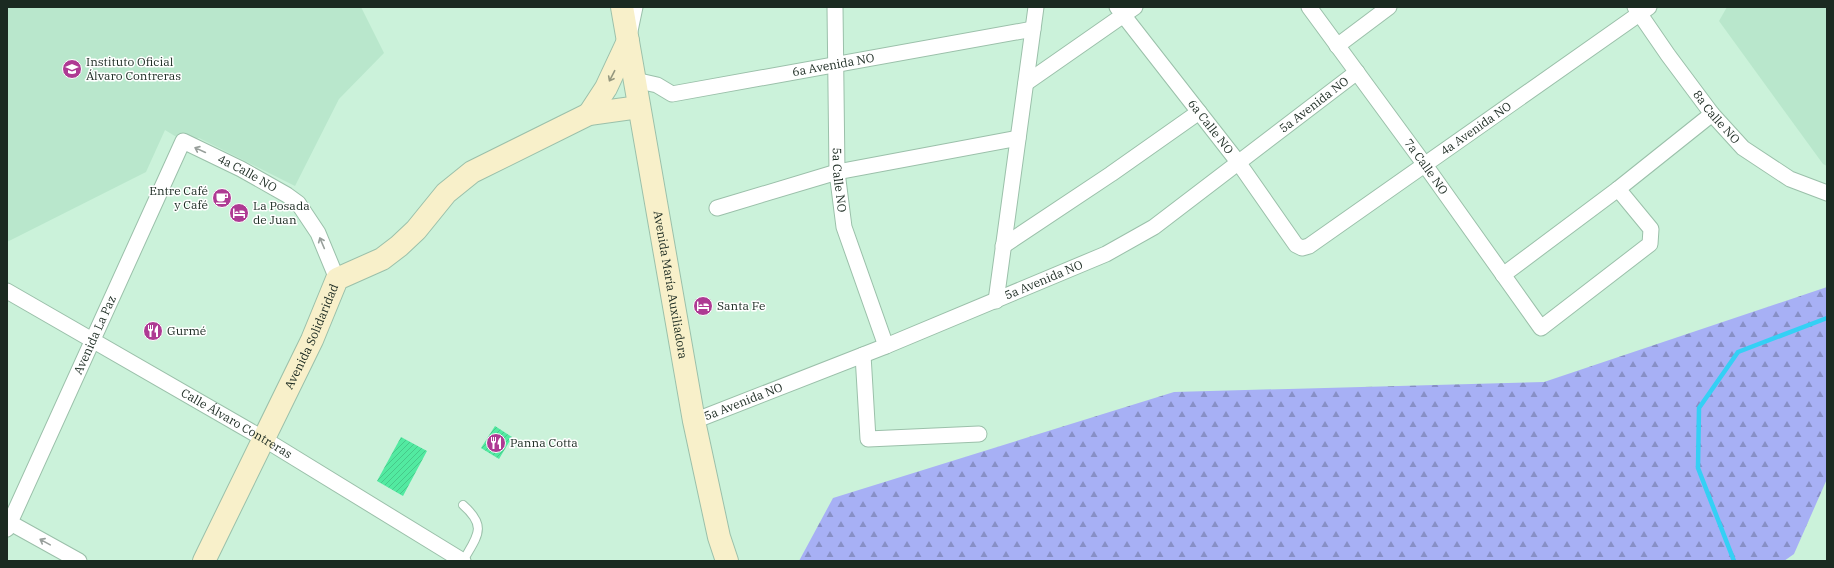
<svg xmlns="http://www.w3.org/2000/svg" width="1834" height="568" viewBox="0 0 1834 568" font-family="'IBM Plex Serif',serif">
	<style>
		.built { fill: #b9e7cc }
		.forest { fill: url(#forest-firs) }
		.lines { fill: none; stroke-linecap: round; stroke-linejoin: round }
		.stream { stroke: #34d0f5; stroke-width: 4.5 }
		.building { fill: url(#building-hatch) }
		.lane-casing { stroke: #9bc0aa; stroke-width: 10 }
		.street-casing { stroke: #9bc0aa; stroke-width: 17 }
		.secondary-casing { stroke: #9bc0aa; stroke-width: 24 }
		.lane { stroke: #fff; stroke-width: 8 }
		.street { stroke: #fff; stroke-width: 15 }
		.secondary { stroke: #f8f0ca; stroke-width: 22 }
		.oneway { stroke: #95977e }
		.oneway2 { stroke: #989f9b }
		.labels { text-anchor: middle; stroke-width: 3; stroke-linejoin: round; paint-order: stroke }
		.poi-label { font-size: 12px; fill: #1b2a21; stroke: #fff; text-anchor: start }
		.street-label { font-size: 12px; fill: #1b2a21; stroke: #fff }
	</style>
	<defs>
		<pattern id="forest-firs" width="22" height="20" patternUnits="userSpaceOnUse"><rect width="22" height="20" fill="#a7b0f5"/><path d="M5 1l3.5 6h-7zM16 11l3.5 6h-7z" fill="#878fc6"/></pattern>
		<pattern id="building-hatch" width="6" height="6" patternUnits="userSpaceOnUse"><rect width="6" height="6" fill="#52eaa1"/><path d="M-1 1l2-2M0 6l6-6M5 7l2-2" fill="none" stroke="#47c98a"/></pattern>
	</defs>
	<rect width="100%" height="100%" fill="#cbf2da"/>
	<g class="built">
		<polygon points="7,7 361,7 384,53 339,99 295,186 199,138 183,141 165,130 146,172 7,242"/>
		<polygon points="1727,7 1827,7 1827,166 1823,164 1719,21"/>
	</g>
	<polygon class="forest" points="1827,287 1827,479 1794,554 1784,561 799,561 833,498 1174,392 1544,382"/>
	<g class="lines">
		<polyline class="stream" points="1734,561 1698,468 1699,408 1738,352 1827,318"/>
	</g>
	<g class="building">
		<polygon points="495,426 512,437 499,459 481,448"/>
		<polygon points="401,437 427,451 403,496 377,481"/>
	</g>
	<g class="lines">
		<g class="lane-casing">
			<path id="lane" d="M 463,505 C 488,527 477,536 463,561"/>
		</g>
		<g class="street-casing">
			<g id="street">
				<path id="s1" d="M 835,7 L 837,172 L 844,227 L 886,346"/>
				<path id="s2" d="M 1117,7 L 1238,162 L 1296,245 L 1302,248 L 1309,246 L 1649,7"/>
				<path id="s3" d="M 1309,7 L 1425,165 L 1541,328 L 1650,244 L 1651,229 L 1618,189"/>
				<path id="s4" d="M 1635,7 L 1668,55 L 1712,114 L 1743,148 L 1790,179 L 1827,193"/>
				<polyline points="630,31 635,7"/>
				<polyline points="1337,46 1389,7"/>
				<path id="s5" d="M 635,80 L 657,85 L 672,94 L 1033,29"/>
				<polyline points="1026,83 1135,7"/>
				<polyline points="717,208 837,172 1018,138"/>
				<polyline points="1003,246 1111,174 1199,112"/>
				<polyline points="1503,275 1618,189 1712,114"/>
				<path id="s6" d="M 7,291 L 264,439 L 463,561"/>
				<polyline points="996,301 1036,7"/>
				<polyline points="863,355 868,439 979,434"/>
				<path id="s7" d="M 694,421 L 886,346 L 1106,254 L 1154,227 L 1357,72"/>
				<polyline points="7,521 79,561"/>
				<path id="s8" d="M 7,529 L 183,141 L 241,169 L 287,195 L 298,203 L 318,233 L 337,279"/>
			</g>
		</g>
		<g class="secondary-casing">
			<g id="secondary">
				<path id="s9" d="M 622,7 L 694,421 L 719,537 L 727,561"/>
				<polyline points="589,114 606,88 628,41"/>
				<path id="s10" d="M 204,561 L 312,340 L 337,279 L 382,259 L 399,246 L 416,230 L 446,193 L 472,172 L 589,114 L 639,107"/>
			</g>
		</g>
		<use href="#lane" class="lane"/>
		<use href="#street" class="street"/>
		<use href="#secondary" class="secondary"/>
	</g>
	<defs><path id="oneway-shaft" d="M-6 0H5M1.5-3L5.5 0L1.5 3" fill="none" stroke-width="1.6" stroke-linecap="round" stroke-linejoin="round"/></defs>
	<use class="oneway" href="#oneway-shaft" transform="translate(612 76) rotate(117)"/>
	<g class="oneway2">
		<use href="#oneway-shaft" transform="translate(200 150) rotate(-155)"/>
		<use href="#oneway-shaft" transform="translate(322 243) rotate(-113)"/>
		<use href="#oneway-shaft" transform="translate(45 542) rotate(-151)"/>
	</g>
	<defs>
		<g id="school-disc" transform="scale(1)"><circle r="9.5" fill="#ae3a93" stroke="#fff"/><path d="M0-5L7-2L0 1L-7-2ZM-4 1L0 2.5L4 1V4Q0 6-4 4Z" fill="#fff"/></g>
		<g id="cafe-disc" transform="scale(1)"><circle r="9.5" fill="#ae3a93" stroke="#fff"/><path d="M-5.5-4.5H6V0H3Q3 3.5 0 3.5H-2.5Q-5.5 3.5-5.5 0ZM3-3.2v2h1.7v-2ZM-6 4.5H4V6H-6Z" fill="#fff"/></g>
		<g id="hotel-disc" transform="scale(1)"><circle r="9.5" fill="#ae3a93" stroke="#fff"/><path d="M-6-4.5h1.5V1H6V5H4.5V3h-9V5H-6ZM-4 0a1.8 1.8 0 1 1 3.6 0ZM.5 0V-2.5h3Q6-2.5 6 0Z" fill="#fff"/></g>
		<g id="restaurant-disc" transform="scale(1)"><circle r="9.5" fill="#ae3a93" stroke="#fff"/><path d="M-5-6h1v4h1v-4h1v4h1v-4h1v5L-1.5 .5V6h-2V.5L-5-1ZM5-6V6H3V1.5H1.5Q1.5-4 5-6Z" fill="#fff"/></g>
	</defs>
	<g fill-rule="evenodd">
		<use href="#school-disc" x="72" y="69"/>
		<use href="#cafe-disc" x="222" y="198"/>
		<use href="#hotel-disc" x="239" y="213"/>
		<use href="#hotel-disc" x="703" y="306"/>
		<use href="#restaurant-disc" x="153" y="331"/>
		<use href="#restaurant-disc" x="496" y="443"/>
	</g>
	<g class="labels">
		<g class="poi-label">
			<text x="86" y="66">Instituto Oficial<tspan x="86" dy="14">Álvaro Contreras</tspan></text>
			<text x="208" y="195" text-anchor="end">Entre Café<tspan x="208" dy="14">y Café</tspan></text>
			<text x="253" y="210">La Posada<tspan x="253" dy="14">de Juan</tspan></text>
			<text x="717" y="310">Santa Fe</text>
			<text x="167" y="335">Gurmé</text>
			<text x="510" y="447">Panna Cotta</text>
		</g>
		<g class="street-label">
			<text dy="4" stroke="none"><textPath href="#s5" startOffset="204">6a Avenida NO</textPath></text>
			<text dy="4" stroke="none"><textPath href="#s7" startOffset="701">5a Avenida NO</textPath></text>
			<text dy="4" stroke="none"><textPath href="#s4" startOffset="137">8a Calle NO</textPath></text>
			<text dy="4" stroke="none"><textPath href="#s2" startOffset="152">6a Calle NO</textPath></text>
			<text dy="4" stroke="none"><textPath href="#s2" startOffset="516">4a Avenida NO</textPath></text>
			<text dy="4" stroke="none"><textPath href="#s3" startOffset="198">7a Calle NO</textPath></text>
			<text dy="4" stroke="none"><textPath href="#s8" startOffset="498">4a Calle NO</textPath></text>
			<text dy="4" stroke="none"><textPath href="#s1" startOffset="173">5a Calle NO</textPath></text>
			<text dy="4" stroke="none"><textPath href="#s7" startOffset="377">5a Avenida NO</textPath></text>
			<text dy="4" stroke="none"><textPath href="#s9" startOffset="282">Avenida María Auxiliadora</textPath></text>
			<text dy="4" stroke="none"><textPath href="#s8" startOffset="213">Avenida La Paz</textPath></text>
			<text dy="4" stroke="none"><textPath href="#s10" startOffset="249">Avenida Solidaridad</textPath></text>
			<text dy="4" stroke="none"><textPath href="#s7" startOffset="53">5a Avenida NO</textPath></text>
			<text dy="4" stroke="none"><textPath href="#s6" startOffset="265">Calle Álvaro Contreras</textPath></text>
		</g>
	</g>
	<rect width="1834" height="568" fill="none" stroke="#1b2a21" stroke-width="16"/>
</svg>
